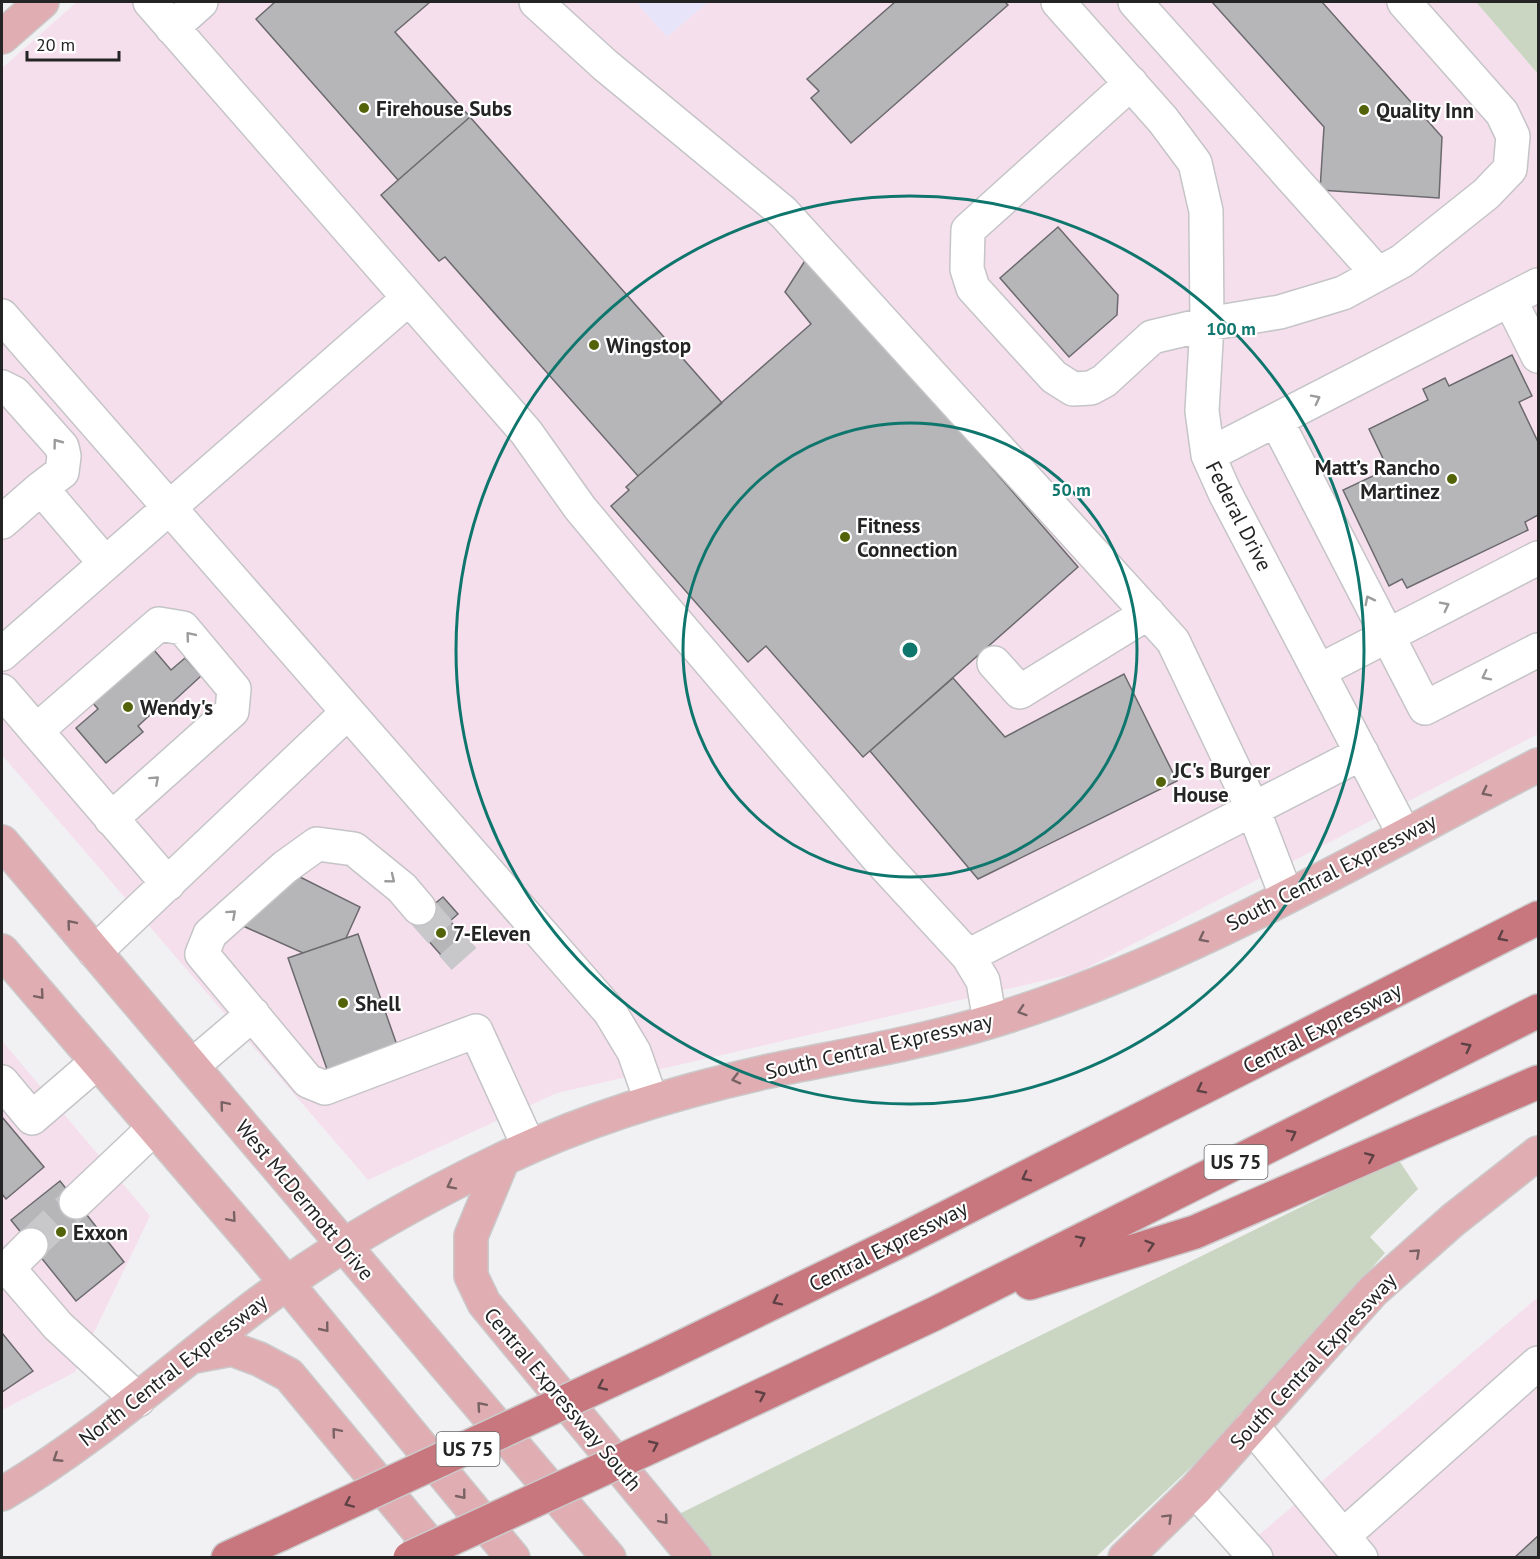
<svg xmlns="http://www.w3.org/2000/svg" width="1540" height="1559" font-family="'PT Sans',sans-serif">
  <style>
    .commercial { fill: #f6dfec }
    .industrial { fill: #e7e4fa }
    .green { fill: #cad6c2 }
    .building { fill: #b6b5b8; stroke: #6b6a6d; stroke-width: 1.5 }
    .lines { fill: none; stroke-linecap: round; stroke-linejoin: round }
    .minor-tunnel { stroke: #c8c7ca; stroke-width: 33; stroke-dasharray: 33 16; stroke-linecap: butt }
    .minor-casing { stroke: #c5c4c7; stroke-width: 36 }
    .major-casing { stroke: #cbcacb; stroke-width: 36 }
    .highway-casing { stroke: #cbcacb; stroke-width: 36 }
    .minor { stroke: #fff; stroke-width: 33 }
    .major { stroke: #dfadb2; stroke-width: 33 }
    .highway { stroke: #c9777f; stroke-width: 33 }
    .highway-bridge-casing { stroke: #cbcacb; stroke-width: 36; stroke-linecap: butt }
    .highway-bridge { stroke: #c9777f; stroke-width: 33 }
    .oneway { stroke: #9d9c9d }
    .oneway2 { stroke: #796264 }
    .oneway3 { stroke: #5e4144 }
    .ring { fill: none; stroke: #0f766e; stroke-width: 3 }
    .poi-dot { fill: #536309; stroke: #fff; stroke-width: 2 }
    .labels { text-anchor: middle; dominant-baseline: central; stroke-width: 4.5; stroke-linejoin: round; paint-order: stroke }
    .shield { fill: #fff; stroke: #666; stroke-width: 1.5 }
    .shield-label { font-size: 20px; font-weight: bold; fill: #252425 }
    .poi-label { font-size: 21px; font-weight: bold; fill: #252425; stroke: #fff; text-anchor: start }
    .street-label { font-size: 21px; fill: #252425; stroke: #fff }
    .centre { fill: #0f766e; stroke: #fff; stroke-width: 3 }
    .ring-label { font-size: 18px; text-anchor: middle; font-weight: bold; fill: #0f766e; stroke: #fff; stroke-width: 4.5; stroke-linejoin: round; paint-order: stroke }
  </style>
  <rect width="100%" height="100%" fill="#f1f0f3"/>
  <path class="commercial" d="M77 2H636L667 37 708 2H1476L1538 74V734L1077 973 557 1093 368 1180 2 755V68Z
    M2 1041 150 1216 75 1372 2 1410Z
    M1538 1297V1557H1233Z"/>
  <path class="industrial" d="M636 2H708L667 37Z"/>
  <path class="green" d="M1476 2H1538V74Z
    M1398 1159 1418 1189 1370 1237 1385 1253 1206 1453 1096 1557H714L679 1514Z"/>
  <path class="building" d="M275 2H430L395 32 470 117 398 180 256 19Z
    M895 2H1005L1008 5 851 143 811 98 819 91 807 79Z
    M1212 2H1322L1442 137 1439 198 1320 190 1324 127Z
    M470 117 722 403 638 476 445 257 439 261 381 195Z
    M1058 227 1118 295 1117 315 1069 357 1000 278Z
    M808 256 1078 567 863 757 766 646 748 662 611 506 629 490 626 487 638 476 811 324 785 292Z
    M1512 355 1532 396 1519 402 1538 442V515L1525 522 1528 530 1407 588 1402 579 1389 586 1343 490 1388 469 1369 429 1428 400 1423 389 1445 378 1449 386Z
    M154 650 171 670 185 658 201 676 165 709 161 705 138 726 143 732 106 763 76 728 98 709 92 702Z
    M1124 674 1177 781 978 879 870 751 953 678 1005 737Z
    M288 871 360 907 346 938 303 953 232 921Z
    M443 897 458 914 450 921 470 944 448 963 412 922Z
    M358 934 398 1048 328 1072 288 958Z
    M2 1117 44 1167 6 1199 2 1194Z
    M60 1181 124 1262 76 1301 11 1220Z
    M2 1333 33 1371 2 1392Z
    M1538 1536V1558H1514Z"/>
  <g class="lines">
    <path class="minor-tunnel" d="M419 908 464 959
      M31 1245 76 1202"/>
    <defs>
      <path id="minor" d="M150 2 526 432 580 508 640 580 877 857 968 956 983 981 990 1021
        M536 2 605 65 783 212 1173 641 1253 809 1286 895
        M1058 2 1163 120 1195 163 1206 211 1207 324 1202 411 1208 455 1225 493 1404 834
        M1135 2 1378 274
        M172 28 201 2
        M1131 83 968 230 967 269 973 288 1054 377 1073 389 1091 388 1104 381 1152 337 1207 324 1280 312 1343 293 1402 261 1486 194 1510 169 1513 136 1502 113 1404 2
        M1510 300 1538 356
        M2 316 610 1012 634 1052 651 1100
        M2 387 14 393 62 447 64 456 62 472 41 488
        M1276 420 1425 708 1538 650
        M1208 455 1538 285
        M2 522 41 488 105 563
        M2 654 409 298
        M994 663 1020 692 1148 613
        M1319 671 1538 558
        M2 691 168 884
        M36 731 159 624 183 628 234 689 232 711 111 819
        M419 908 402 888 354 849 317 844 285 867 210 934 202 954 308 1081 325 1088 476 1031 529 1147
        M95 952 348 712
        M968 956 1362 753
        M192 1066 253 1014
        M2 1082 32 1118 97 1062
        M76 1202 154 1128
        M31 1245 8 1268 58 1326 138 1400
        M1252 1426 1361 1558
        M1195 1490 1256 1558
        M1343 1536 1538 1363"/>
      <path id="major" d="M2 37 42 2
        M2 842 609 1558
        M2 951 255 1245 513 1558
        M503 1159 471 1236V1276L484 1303 695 1558
        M195 1356 232 1349 259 1359 289 1375 441 1558
        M2 1494C94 1440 173 1368 258 1304 334 1247 417 1200 503 1159 586 1119 675 1092 765 1072 841 1056 917 1044 992 1021 1185 962 1360 857 1538 765
        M1125 1558 1195 1490 1373 1291 1453 1220 1538 1153"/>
      <path id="highway" d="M1030 1283 1195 1232 1538 1082
        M655 1360 904 1239 1538 918
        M709 1420 934 1314 1538 1011
        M228 1558 281 1534"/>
    </defs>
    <use href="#minor" class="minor-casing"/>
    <use href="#major" class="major-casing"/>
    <use href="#highway" class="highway-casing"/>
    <use href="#minor" class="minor"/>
    <use href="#major" class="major"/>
    <use href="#highway" class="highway"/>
    <defs>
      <path id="highway-bridge" d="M281 1534 655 1360
        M410 1558 709 1420"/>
    </defs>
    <use href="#highway-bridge" class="highway-bridge-casing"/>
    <use href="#highway-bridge" class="highway-bridge"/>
  </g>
  <defs><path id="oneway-chevron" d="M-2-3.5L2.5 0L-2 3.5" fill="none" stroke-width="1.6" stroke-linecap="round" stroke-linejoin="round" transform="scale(1.5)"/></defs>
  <g class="oneway">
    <use href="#oneway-chevron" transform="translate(1316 399) rotate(-27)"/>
    <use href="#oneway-chevron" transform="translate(57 443) rotate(-127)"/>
    <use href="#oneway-chevron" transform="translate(1369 600) rotate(-117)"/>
    <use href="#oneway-chevron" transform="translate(1445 606) rotate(-27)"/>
    <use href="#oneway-chevron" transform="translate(190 636) rotate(-130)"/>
    <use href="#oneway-chevron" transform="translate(1486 676) rotate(153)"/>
    <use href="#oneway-chevron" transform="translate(155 780) rotate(-42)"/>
    <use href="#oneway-chevron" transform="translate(391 879) rotate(39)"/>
    <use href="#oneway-chevron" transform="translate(232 914) rotate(-42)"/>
  </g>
  <g class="oneway2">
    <use href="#oneway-chevron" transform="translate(1486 792) rotate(153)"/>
    <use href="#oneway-chevron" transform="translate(71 924) rotate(-130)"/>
    <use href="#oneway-chevron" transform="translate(1203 938) rotate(153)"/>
    <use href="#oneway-chevron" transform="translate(40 995) rotate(49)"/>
    <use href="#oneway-chevron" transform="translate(1022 1011) rotate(162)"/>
    <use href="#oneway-chevron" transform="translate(736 1079) rotate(166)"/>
    <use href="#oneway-chevron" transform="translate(224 1105) rotate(-130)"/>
    <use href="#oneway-chevron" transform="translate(451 1185) rotate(153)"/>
    <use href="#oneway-chevron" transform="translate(232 1218) rotate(49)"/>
    <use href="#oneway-chevron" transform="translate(1416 1253) rotate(-42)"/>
    <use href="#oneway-chevron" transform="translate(325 1328) rotate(51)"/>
    <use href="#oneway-chevron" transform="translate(481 1406) rotate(-131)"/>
    <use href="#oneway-chevron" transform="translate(336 1432) rotate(-130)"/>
    <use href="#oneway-chevron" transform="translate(57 1458) rotate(147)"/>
    <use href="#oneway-chevron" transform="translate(462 1495) rotate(51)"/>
    <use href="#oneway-chevron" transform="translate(1168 1518) rotate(-45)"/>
    <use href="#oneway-chevron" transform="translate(664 1520) rotate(50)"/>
  </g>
  <g class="oneway3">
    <use href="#oneway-chevron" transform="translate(1502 937) rotate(153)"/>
    <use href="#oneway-chevron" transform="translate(1467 1047) rotate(-27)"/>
    <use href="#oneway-chevron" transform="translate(1201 1089) rotate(153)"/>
    <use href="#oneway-chevron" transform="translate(1292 1134) rotate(-27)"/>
    <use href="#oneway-chevron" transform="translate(1370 1157) rotate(-23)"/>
    <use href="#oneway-chevron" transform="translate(1026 1177) rotate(153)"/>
    <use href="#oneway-chevron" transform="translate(1081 1240) rotate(-27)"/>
    <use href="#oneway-chevron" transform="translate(1150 1245) rotate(-17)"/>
    <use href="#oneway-chevron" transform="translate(777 1301) rotate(154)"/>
    <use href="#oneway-chevron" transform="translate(602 1386) rotate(155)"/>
    <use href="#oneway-chevron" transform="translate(761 1395) rotate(-25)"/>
    <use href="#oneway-chevron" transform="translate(654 1445) rotate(-25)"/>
    <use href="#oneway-chevron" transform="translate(349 1503) rotate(156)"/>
  </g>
  <g class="ring">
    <circle cx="910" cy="650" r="227"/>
    <circle cx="910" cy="650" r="454"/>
  </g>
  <g class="poi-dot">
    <circle cx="364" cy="108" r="6"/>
    <circle cx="1364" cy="110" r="6"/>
    <circle cx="594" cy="345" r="6"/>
    <circle cx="1452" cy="479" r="6"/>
    <circle cx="845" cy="537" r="6"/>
    <circle cx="128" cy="707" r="6"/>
    <circle cx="1161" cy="782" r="6"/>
    <circle cx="441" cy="933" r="6"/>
    <circle cx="343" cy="1003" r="6"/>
    <circle cx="61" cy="1232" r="6"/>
  </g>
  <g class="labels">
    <g class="shield">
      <rect x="1204.5" y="1145" width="63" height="34" rx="4.5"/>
      <rect x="436.5" y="1432" width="63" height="34" rx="4.5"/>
    </g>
    <g class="shield-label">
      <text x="1236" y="1162">US 75</text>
      <text x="468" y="1449">US 75</text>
    </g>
    <g class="poi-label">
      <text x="376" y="108">Firehouse Subs</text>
      <text x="1376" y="110">Quality Inn</text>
      <text x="606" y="345">Wingstop</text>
      <text x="1440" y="467" text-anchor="end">Matt’s Rancho<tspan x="1440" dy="24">Martinez</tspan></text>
      <text x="857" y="525">Fitness<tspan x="857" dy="24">Connection</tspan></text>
      <text x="140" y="707">Wendy's</text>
      <text x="1173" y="770">JC's Burger<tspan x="1173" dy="24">House</tspan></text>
      <text x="453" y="933">7-Eleven</text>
      <text x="355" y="1003">Shell</text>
      <text x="73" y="1232">Exxon</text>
    </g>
    <g class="street-label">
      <text transform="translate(1239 516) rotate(63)">Federal Drive</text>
      <text transform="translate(1331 872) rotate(-27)">South Central Expressway</text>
      <text transform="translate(1322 1028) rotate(-27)">Central Expressway</text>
      <text transform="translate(879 1046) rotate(-13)">South Central Expressway</text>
      <text transform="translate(305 1200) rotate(50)">West McDermott Drive</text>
      <text transform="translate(888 1246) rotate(-27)">Central Expressway</text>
      <text transform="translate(1313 1361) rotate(-47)">South Central Expressway</text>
      <text transform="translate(173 1370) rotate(-38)">North Central Expressway</text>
      <text transform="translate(563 1399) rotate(50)">Central Expressway South</text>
    </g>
  </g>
  <circle cx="910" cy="650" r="9" class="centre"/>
  <g class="ring-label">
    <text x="1231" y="335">100 m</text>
    <text x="1071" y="496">50 m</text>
  </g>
  <rect width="1540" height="1559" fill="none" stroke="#252425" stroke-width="6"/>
  <path d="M27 51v9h92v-9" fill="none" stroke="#252425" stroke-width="3"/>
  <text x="36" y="51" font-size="18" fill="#252425" stroke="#ffffff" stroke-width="4.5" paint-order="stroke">20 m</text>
</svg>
